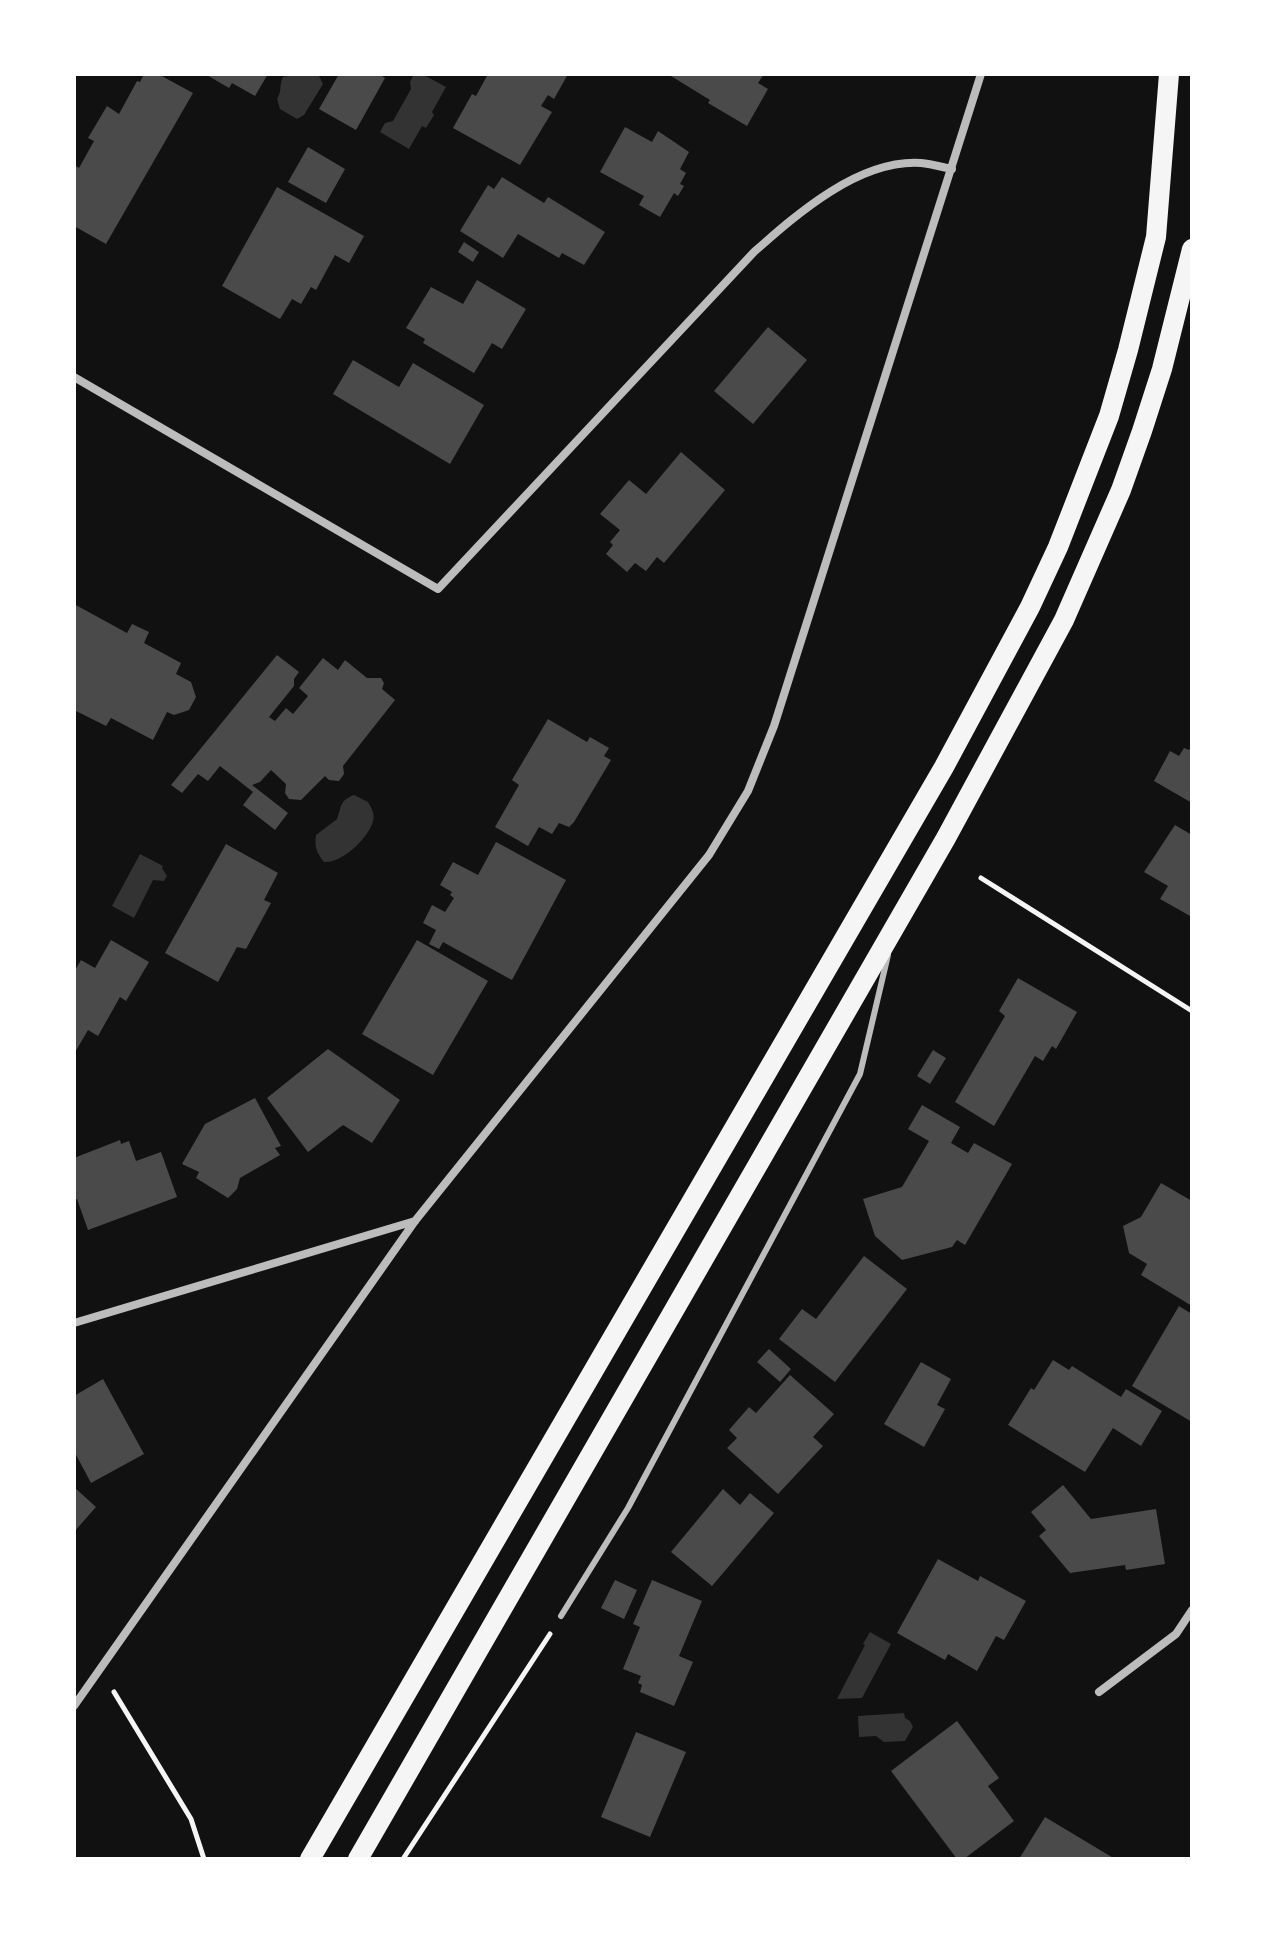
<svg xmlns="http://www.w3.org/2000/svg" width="1266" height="1933" font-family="'IBM Plex Sans',sans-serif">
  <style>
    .water { fill: #333 }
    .building { fill: #4a4a4a }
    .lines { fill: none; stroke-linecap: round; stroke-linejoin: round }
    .path { stroke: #f5f5f5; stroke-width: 5 }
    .service { stroke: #bcbcbc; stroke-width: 6 }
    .minor { stroke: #bcbcbc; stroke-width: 8 }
    .primary { stroke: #f5f5f5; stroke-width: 20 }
  </style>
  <rect width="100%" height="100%" fill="#111"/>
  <path class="water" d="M318 74 323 84 304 115 297 119 280 109 277 99C282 92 279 85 283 77L296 74Z
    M414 74H422L446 87 432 112 434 115 426 128 422 126 409 149 380 132 385 123 393 121 411 89 410 82Z
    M354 795 368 802C372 809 375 814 373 821 369 838 341 864 324 862 317 853 314 847 316 835L337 819C342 806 339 801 354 795Z
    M140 854 163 866 162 868 167 876 164 881 153 880 134 918 112 906Z
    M870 1632 891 1644 862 1698 837 1699 865 1645 863 1644Z
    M904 1713 905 1718 910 1721 913 1727 905 1741 884 1742 876 1736 859 1737 858 1716Z"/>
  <path class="building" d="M144 74H158L193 93 106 244 74 226V165L79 168 94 141 88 138 107 106 119 114 137 81 140 82Z
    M205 74H268L255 96 232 83 229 88Z
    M339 74H379L385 78 356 130 319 109Z
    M488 74H568L554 99 548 95 541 106 552 112 520 165 453 128 472 94 476 96Z
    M672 74H764L758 83 768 89 747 126 708 103 710 100 671 76Z
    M625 127 652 142 658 131 689 152 680 169 686 173 680 184 684 186 678 196 674 193 660 217 639 205 644 196 600 172Z
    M308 147 345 169 326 203 288 182Z
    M502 177 544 203 548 197 605 232 584 265 562 253 559 258 518 234 503 258 460 231 488 185 494 189Z
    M277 187 364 236 349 263 335 255 316 290 311 287 301 304 292 299 280 319 222 286Z
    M464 242 479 252 473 262 458 252Z
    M477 280 526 309 502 349 492 343 474 373 423 343 425 339 406 328 431 287 463 304Z
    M768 327 807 360 753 424 714 391Z
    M353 360 399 387 413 363 484 405 450 464 333 394Z
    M681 452 725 490 664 563 657 557 646 571 635 563 627 572 606 554 613 545 610 542 620 530 600 514 629 480 646 494Z
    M74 604 127 633 132 624 149 632 144 643 181 663 176 674 191 682 196 697 189 710 174 715 167 712 153 740 111 718 106 726 74 710Z
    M277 655 299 672 294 679V686L269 717 275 721 286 708 293 714 308 696 299 688 323 658 338 670 345 660 367 678H381L384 683 382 689 395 700 343 766 344 774 339 781 329 780 325 776 301 800 289 799 285 793 286 784 271 770 260 782 252 785 288 813 275 830 243 805 253 792 220 766 208 781 198 774 182 793 171 785Z
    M548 719 587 742 590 737 609 748 604 756 611 760 574 822 569 827 559 823 552 834 539 827 528 846 495 827 519 785 512 780Z
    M1192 745V803L1154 781 1170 751 1179 756 1184 748 1189 750Z
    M1175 825 1192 835V917L1160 899 1168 886 1144 872Z
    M496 842 566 880 512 980 443 942 439 949 429 944 436 930 423 923 432 905 445 912 454 898 450 895 452 892 440 885 453 862 478 875Z
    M226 844 278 873 264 900 271 903 246 949 237 947 218 982 165 953Z
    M111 940 149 962 126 1001 120 997 98 1036 88 1030 74 1054V972L81 960 95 968Z
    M417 940 488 981 433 1075 362 1034Z
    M1018 978 1077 1012 1056 1049 1052 1046 1043 1061 1035 1056 994 1126 955 1102 1005 1016 999 1011Z
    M328 1049 400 1100 372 1143 343 1125 308 1152 267 1098Z
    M933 1050 946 1058 930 1084 917 1076Z
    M255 1098 281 1146 275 1148 280 1155 240 1178 237 1189 228 1198 196 1178 199 1172 182 1164 205 1124Z
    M922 1105 960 1127 951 1143 968 1153 974 1143 1012 1164 965 1245 957 1240 952 1247 902 1260 875 1236 863 1199 902 1187 929 1141 908 1129Z
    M120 1140 121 1144 129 1141 136 1161 161 1152 177 1197 88 1230 77 1199 74 1200V1158Z
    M1161 1183 1192 1201V1306L1141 1275 1147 1264 1129 1253 1123 1226 1141 1217Z
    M864 1256 907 1289 835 1382 779 1339 802 1309 816 1319Z
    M1179 1306 1192 1314V1422L1132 1386Z
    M769 1349 791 1369 780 1382 757 1362Z
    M1053 1360 1069 1370 1072 1366 1121 1397 1126 1389 1162 1411 1141 1446 1113 1428 1085 1472 1008 1425 1031 1388 1034 1390Z
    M921 1362 951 1379 937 1405 945 1409 924 1447 884 1424Z
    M790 1375 834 1414 813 1437 823 1446 778 1494 727 1448 737 1438 729 1430 749 1407 756 1413Z
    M103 1379 144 1454 91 1483 74 1451V1396Z
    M1063 1485 1091 1519 1156 1509 1165 1564 1126 1570 1125 1565 1070 1573 1039 1536 1046 1530 1031 1512Z
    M74 1487 96 1507 74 1532Z
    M723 1489 740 1505 750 1493 774 1513 712 1586 671 1552Z
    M938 1559 978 1581 980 1576 1026 1601 1004 1640 996 1636 977 1671 948 1654 945 1660 897 1633Z
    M615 1580 637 1590 624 1619 601 1608Z
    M652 1580 702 1601 679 1656 693 1662 674 1706 640 1692 642 1685 638 1683 641 1676 623 1669 640 1627 633 1624Z
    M957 1721 999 1778 988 1786 1014 1821 964 1859H957L891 1771Z
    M636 1732 686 1752 650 1837 601 1817Z
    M1045 1817 1115 1859H1019Z"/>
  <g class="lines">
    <path class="path" d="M981 878 1192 1011
      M114 1692 191 1819 204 1859
      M403 1859 550 1634"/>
    <path class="service" d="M561 1616 628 1508 860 1074 888 955"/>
    <path class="minor" d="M74 377 438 589 754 252C797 214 859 159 921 163 931 164 942 167 952 169
      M74 1323 415 1221
      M1099 1692 1176 1634 1192 1610
      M74 1706 415 1221 709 855 748 791 774 726 981 74"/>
    <path class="primary" d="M310 1859 944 767 1030 607 1058 547 1109 416 1128 350 1156 237 1169 74
      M358 1859 946 838 1064 620 1121 490 1142 431 1162 369 1192 249"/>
  </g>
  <rect width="1266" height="1933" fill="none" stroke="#ffffff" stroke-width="152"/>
</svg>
